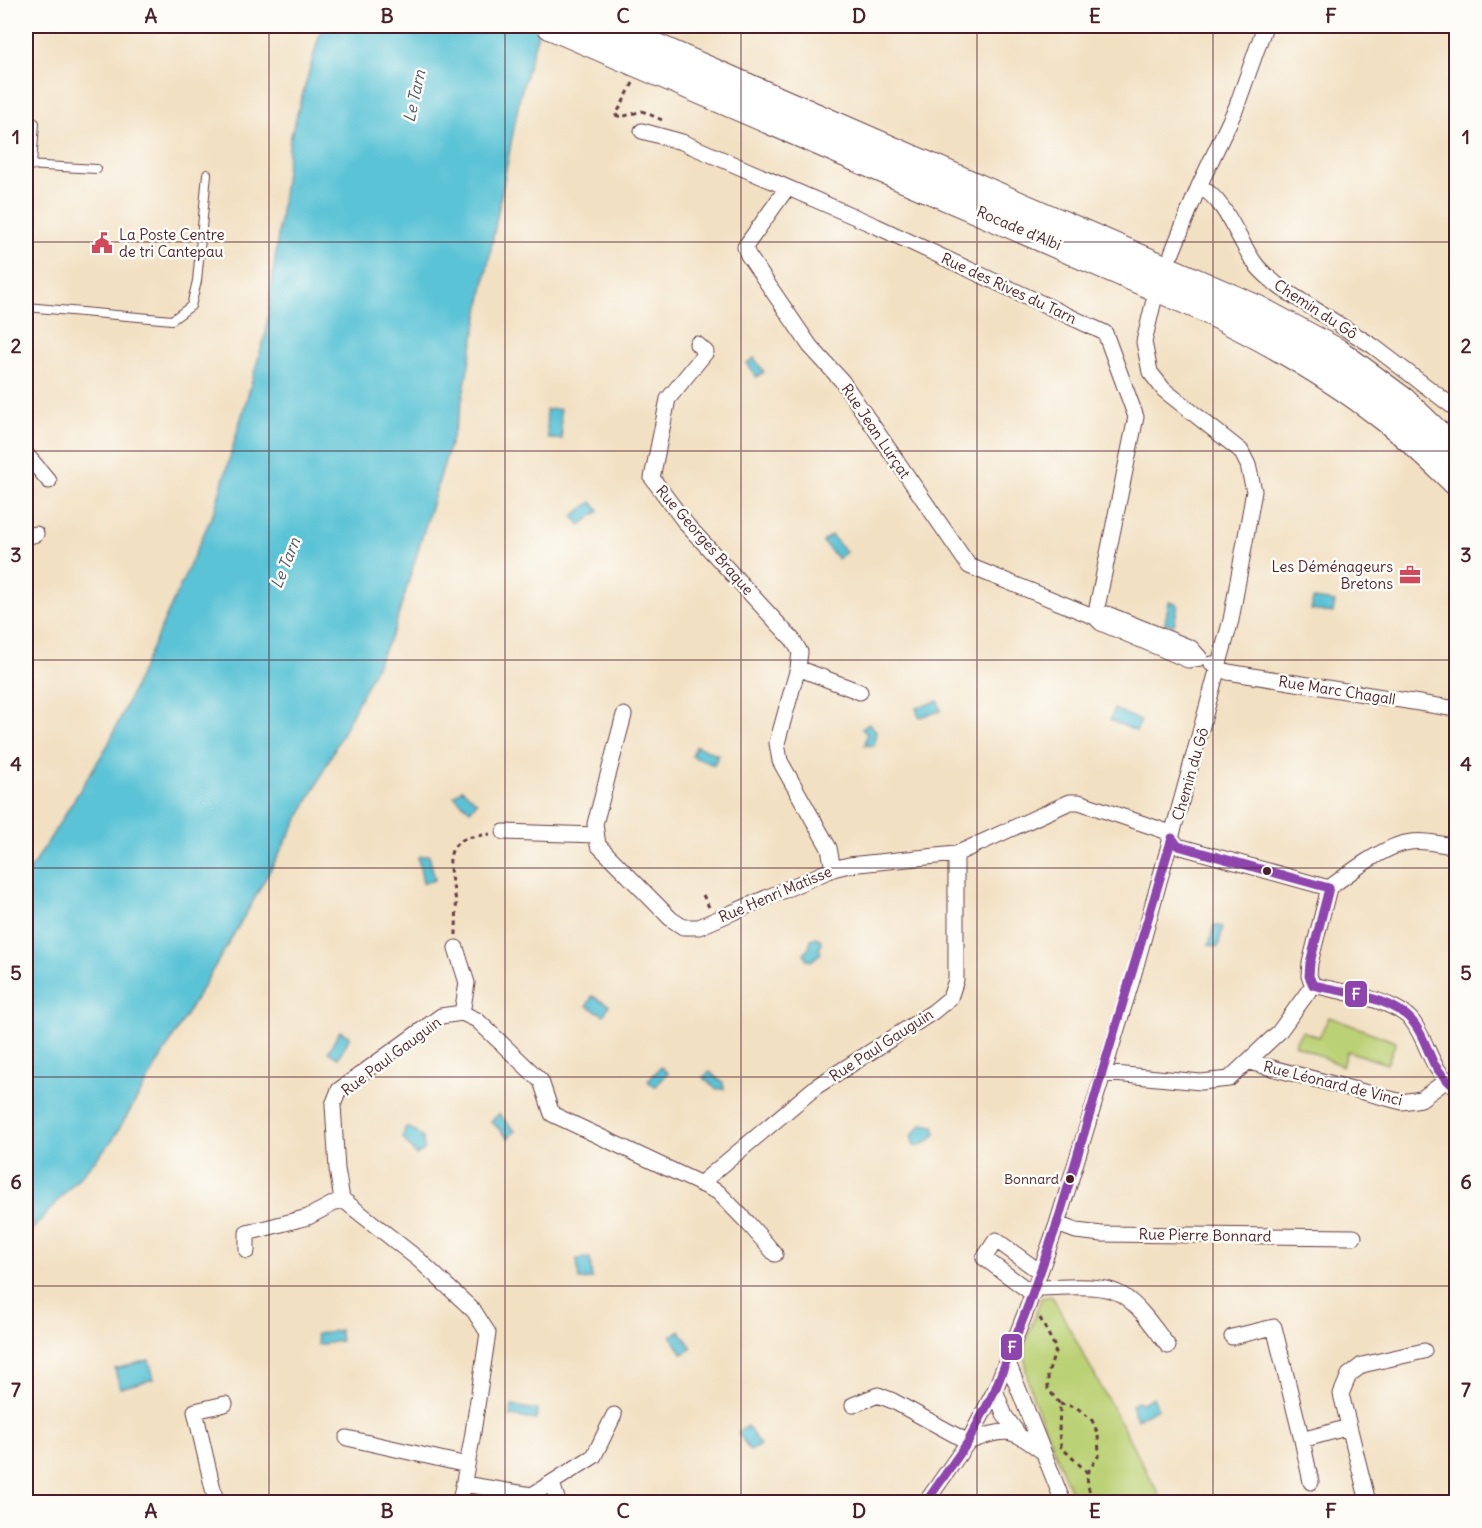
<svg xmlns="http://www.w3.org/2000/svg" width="1482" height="1528" font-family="Delius,sans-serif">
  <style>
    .green { fill: #bbd175; stroke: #827850; stroke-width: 1.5 }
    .water { fill: #5ac3d6; stroke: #527180; stroke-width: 1.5 }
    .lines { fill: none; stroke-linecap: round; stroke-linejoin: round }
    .lane-casing { stroke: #633c42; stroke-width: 10 }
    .street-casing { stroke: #633c42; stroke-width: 17 }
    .highway-casing { stroke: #633c42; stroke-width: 29 }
    .path { stroke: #633c42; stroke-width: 3; stroke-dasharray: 4.5 4.5; stroke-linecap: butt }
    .lane { stroke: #fff; stroke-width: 8 }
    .street { stroke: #fff; stroke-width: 15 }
    .highway { stroke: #fff; stroke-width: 27 }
    .bus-1-casing { stroke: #fdfcf7; stroke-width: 14 }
    .bus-1 { stroke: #8e44ad; stroke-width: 9 }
    .grid { fill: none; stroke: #4a1f2b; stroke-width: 1.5; stroke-opacity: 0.55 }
    .bus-dot { fill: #4a1f2b; stroke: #fdfcf7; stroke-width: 2 }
    .labels { text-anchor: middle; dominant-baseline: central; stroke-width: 5; stroke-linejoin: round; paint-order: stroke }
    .bus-label { font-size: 14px; fill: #4a1f2b; stroke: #fdfcf7; text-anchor: end }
    .street-label { font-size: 15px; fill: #4a1f2b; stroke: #fdfcf7 }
    .poi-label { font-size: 15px; fill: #4a1f2b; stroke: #fdfcf7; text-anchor: start }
    .water-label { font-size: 16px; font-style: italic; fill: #505867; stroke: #fdfcf7 }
    .line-badge { stroke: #fdfcf7; stroke-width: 2 }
    .badge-label { font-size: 16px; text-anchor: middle; font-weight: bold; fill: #fff }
    .neatline { fill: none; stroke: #4a1f2b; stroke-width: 2 }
    .grid-label { font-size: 20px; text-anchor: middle; font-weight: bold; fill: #4a1f2b }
  </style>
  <rect width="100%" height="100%" fill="#fdfcf7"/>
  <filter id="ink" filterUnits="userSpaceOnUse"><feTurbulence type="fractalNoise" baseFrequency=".0167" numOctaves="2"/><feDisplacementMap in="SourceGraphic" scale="12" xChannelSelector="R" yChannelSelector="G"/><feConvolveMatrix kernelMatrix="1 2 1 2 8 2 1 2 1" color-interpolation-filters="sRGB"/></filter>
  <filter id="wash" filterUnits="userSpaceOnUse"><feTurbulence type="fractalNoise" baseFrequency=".008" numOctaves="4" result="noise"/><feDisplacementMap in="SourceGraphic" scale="24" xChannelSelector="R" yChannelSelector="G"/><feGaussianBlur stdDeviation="1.35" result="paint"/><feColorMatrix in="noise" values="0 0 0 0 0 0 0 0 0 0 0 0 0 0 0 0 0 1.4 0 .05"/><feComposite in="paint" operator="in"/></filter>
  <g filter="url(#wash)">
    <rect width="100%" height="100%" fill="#f2e0c2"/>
    <path class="green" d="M1329 1017 1396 1042 1387 1064 1347 1051 1342 1066 1294 1044 1302 1031 1319 1037Z
      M1052 1296 1163 1502H1075L1033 1398 1026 1371 1025 1345 1041 1298Z"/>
    <path class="water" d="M322 26H540L520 96 460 411 394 630 315 788 251 905 112 1141 26 1236V877L108 745 215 509 266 332 290 139Z
      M754 358 764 372 756 377 747 363Z
      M560 409 562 439H548L546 410Z
      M592 502 599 511 580 525 573 516Z
      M831 535 846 552 838 559 823 542Z
      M1313 599 1335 602 1333 613 1311 610Z
      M1169 602 1178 604 1174 625 1165 623Z
      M938 701 941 711 919 717 916 708Z
      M1114 709 1141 721 1136 731 1110 720Z
      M869 723 876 731 874 746 865 745 867 734 862 729Z
      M696 746 718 755 714 765 692 756Z
      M462 789 477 802 470 810 454 796Z
      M429 855 435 880 423 883 418 857Z
      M1214 925 1223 927 1218 947 1209 945Z
      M816 937 821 940 822 944 819 949 821 953 811 961 807 960 804 953 809 948 811 939Z
      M592 996 609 1005 604 1015 587 1006Z
      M340 1031 350 1037 338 1058 328 1052Z
      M661 1067 668 1073 655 1087 648 1081Z
      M710 1072 723 1083 724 1089H716L703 1077Z
      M499 1114 515 1131 508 1138 491 1121Z
      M923 1124 934 1126 936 1134C931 1140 922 1147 914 1145L911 1136Z
      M405 1128H410L423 1138 424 1150 416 1155 403 1138Z
      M590 1258 592 1279 579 1280 577 1259Z
      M339 1330 341 1341 318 1345 316 1334Z
      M680 1331 692 1348 683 1354 671 1336Z
      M149 1360 154 1379 120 1388 115 1369Z
      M1153 1397 1158 1408 1137 1419 1131 1406 1137 1401 1142 1403Z
      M512 1406 537 1410 536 1420 510 1416Z
      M747 1426 760 1445 750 1451 738 1433Z"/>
  </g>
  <g filter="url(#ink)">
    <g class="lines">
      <defs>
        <path id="lane" d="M26 119 35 123 32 165
          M26 165 97 169
          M26 307 172 320 191 306 197 281 207 174"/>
        <path id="street" d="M642 131 682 142 876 226 1105 333 1136 417 1095 617
          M1199 186C1226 200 1237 238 1254 262 1261 272 1271 280 1281 288L1373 346 1456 409
          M787 188 745 247 748 255 810 346 842 381 969 566 1095 617 1101 623 1188 660 1200 658 1191 648 1107 614 1095 617
          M1172 253 1199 186 1236 108 1265 26
          M697 344 706 352 668 399 652 478 687 525 793 640 800 652 798 668 777 743 780 761 829 848 833 869
          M26 454 49 481
          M26 537 36 534
          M1212 664 1228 672 1456 709
          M798 668 860 692
          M624 715 595 824 598 845 671 919 683 927H699L833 869 849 865 956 854 1070 802H1079L1165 831 1178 846 1329 888
          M504 832 596 835
          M1329 888 1310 963 1309 976 1313 985C1340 992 1396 999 1413 1022 1431 1048 1428 1067 1456 1088
          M1329 888C1349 873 1382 848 1405 843 1422 839 1440 844 1456 847
          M456 948 467 983 462 1013
          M1249 1062 1402 1102 1421 1099 1447 1080
          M1103 1073 1201 1082 1229 1079 1279 1032 1313 985
          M700 1184 817 1086 933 1012 950 998 956 980V854
          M1057 1224 1076 1231 1102 1234 1354 1237
          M247 1251V1233L308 1217 342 1199
          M1035 1288C1059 1288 1101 1282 1122 1295 1141 1307 1154 1328 1168 1346
          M1033 1294 984 1258 996 1240 1040 1272
          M1232 1337 1274 1327 1302 1440 1349 1427
          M1007 1360 1063 1502
          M995 1390 1005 1416 1018 1434
          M853 1405 878 1395 893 1401 968 1442C1007 1428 1009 1427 1043 1452
          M347 1438 467 1465
          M1302 1440 1311 1482
          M552 1483 558 1502
          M464 1484 532 1495 594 1456 614 1415
          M216 1502 195 1411 225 1404
          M460 1502 472 1439 488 1333 474 1311 418 1259 342 1199 337 1169 333 1105 339 1090 441 1016 462 1013 477 1020 541 1081 552 1114 718 1192 748 1223 775 1254
          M926 1502 968 1442 995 1390 1028 1306 1057 1224 1132 980 1231 620 1254 491 1248 465 1241 451 1164 390 1150 372 1144 342 1154 300
          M1368 1502 1341 1394 1349 1375 1362 1365 1424 1351"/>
        <path id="highway" d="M551 26 1199 306C1264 337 1327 372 1384 417 1410 437 1433 460 1456 482
          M607 26 1257 309 1337 352 1403 401 1456 452"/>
      </defs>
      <use href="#lane" class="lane-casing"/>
      <use href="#street" class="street-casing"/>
      <use href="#highway" class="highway-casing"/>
      <path class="path" d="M633 83 616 115 621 117 642 111 662 120
        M703 895 709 907
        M456 935C456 924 457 912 456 902 454 885 442 855 458 843 466 836 480 836 490 834
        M1040 1318 1056 1349 1048 1374V1389L1060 1404 1059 1432 1061 1447 1086 1471 1091 1502
        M1060 1404 1076 1407 1092 1420 1098 1434 1099 1455 1086 1475
        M1079 1502 1090 1497"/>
      <use href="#lane" class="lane"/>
      <use href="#street" class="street"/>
      <use href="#highway" class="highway"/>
      <defs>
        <path id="bus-1" d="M1172 838 1178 846 1329 888
          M1329 888 1310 963 1309 976 1313 985C1343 992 1393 997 1413 1022 1423 1034 1427 1050 1434 1064 1440 1073 1447 1081 1456 1088
          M926 1502 968 1442 995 1390 1028 1306 1057 1224 1172 838"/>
      </defs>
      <use href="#bus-1" class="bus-1-casing"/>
      <use href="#bus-1" class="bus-1"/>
    </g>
  </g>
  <path class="grid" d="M269 26V1502M505 26V1502M741 26V1502M977 26V1502M1213 26V1502M26 242H1456M26 451H1456M26 660H1456M26 868H1456M26 1077H1456M26 1286H1456"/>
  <defs>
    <symbol id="civic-bare" viewBox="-9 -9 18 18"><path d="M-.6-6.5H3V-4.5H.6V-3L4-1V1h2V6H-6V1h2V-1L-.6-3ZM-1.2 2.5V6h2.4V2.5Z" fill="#d1495b" stroke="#fdfcf7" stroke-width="2.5" paint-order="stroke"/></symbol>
    <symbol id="office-bare" viewBox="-9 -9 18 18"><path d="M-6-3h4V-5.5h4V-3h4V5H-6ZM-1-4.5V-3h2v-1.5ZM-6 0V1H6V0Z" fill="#d1495b" stroke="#fdfcf7" stroke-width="2.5" paint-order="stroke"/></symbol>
  </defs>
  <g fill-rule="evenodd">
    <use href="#civic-bare" x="87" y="228" width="30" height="30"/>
    <use href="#office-bare" x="1395" y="560" width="30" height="30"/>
  </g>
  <g class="bus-dot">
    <circle cx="1267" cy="871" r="5"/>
    <circle cx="1070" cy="1179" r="5"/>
  </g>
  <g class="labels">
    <g class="bus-label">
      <text x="1059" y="1179">Bonnard</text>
    </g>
    <g class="street-label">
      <text transform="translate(1019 228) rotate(23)">Rocade d'Albi</text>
      <text transform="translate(1009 288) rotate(25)">Rue des Rives du Tarn</text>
      <text transform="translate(1316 309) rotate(33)">Chemin du Gô</text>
      <text transform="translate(876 431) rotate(56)">Rue Jean Lurçat</text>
      <text transform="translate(705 540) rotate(49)">Rue Georges Braque</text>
      <text transform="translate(1337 690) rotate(9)">Rue Marc Chagall</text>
      <text transform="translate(1190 774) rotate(-74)">Chemin du Gô</text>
      <text transform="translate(775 894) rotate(-23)">Rue Henri Matisse</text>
      <text transform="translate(881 1045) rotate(-33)">Rue Paul Gauguin</text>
      <text transform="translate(391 1056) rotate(-37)">Rue Paul Gauguin</text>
      <text transform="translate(1333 1083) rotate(14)">Rue Léonard de Vinci</text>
      <text transform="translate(1205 1235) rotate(1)">Rue Pierre Bonnard</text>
    </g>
    <g class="poi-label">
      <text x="119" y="234">La Poste Centre<tspan x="119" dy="17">de tri Cantepau</tspan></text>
      <text x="1393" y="566" text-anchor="end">Les Déménageurs<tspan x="1393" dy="17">Bretons</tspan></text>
    </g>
    <g class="water-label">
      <text transform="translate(414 96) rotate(-78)">Le Tarn</text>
      <text transform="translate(285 563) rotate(-68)">Le Tarn</text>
    </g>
  </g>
  <g class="line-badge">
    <rect x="1344" y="980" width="24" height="28" rx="6" fill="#8e44ad"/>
    <rect x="1000" y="1333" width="23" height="28" rx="6" fill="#8e44ad"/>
  </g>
  <g class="badge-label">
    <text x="1356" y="1000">F</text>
    <text x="1012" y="1353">F</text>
  </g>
  <rect width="1482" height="1528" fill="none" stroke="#fdfcf7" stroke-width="66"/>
  <rect x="33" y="33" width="1416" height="1462" class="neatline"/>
  <g class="grid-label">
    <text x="151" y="23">A</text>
    <text x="387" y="23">B</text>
    <text x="623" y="23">C</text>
    <text x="859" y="23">D</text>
    <text x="1095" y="23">E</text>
    <text x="1331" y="23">F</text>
    <text x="16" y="144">1</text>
    <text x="1466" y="144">1</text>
    <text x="16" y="353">2</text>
    <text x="1466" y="353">2</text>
    <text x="16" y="562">3</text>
    <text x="1466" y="562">3</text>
    <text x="16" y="771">4</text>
    <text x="1466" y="771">4</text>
    <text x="16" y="980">5</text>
    <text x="1466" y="980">5</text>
    <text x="16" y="1189">6</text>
    <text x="1466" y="1189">6</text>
    <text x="16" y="1397">7</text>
    <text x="1466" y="1397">7</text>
    <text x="151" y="1518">A</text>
    <text x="387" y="1518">B</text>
    <text x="623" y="1518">C</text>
    <text x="859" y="1518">D</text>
    <text x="1095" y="1518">E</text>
    <text x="1331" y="1518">F</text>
  </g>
</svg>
